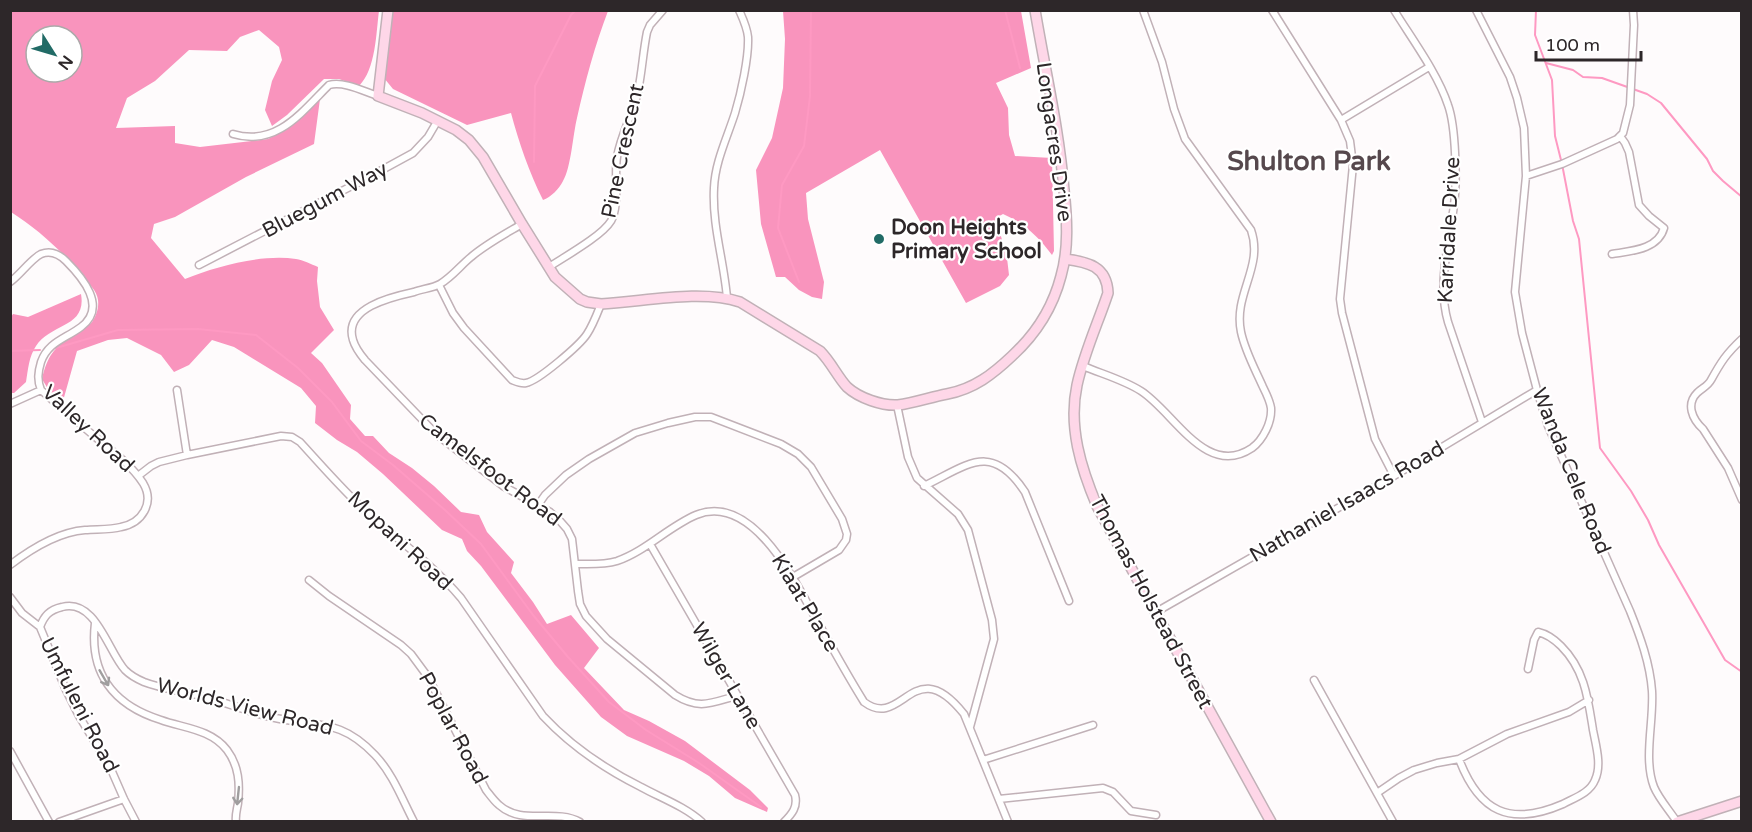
<svg xmlns="http://www.w3.org/2000/svg" width="1752" height="832" font-family="'Varela Round',sans-serif">
  <style>
    .forest { fill: #f994bd; fill-rule: evenodd }
    .lines { fill: none; stroke-linecap: round; stroke-linejoin: round }
    .stream { stroke: #fe99c2; stroke-width: 2 }
    .street-casing { stroke: #c1b1b7; stroke-width: 9 }
    .secondary-casing { stroke: #c1b1b7; stroke-width: 12 }
    .street { stroke: #fff; stroke-width: 6 }
    .secondary { stroke: #fed7e8; stroke-width: 9 }
    .oneway { stroke: #a09e9f }
    .poi-dot { fill: #216b66; stroke: #fff; stroke-width: 2 }
    .labels { text-anchor: middle; dominant-baseline: central; stroke-width: 4.5; stroke-linejoin: round; paint-order: stroke }
    .street-label { font-size: 21px; fill: #2d2729; stroke: #fff }
    .poi-label { font-size: 21px; font-weight: bold; fill: #2d2729; stroke: #fff; text-anchor: start }
    .district-label { font-size: 27px; font-weight: bold; fill: #56484d; stroke: #fff }
  </style>
  <rect width="100%" height="100%" fill="#fefbfc"/>
  <path class="forest" d="M11 11H379C376 33 376 69 359 86L339 79H324L287 115 272 126 265 110 272 81 282 60 279 47 259 30 240 37 227 51 189 50 155 81 127 98 116 128 175 126V143L200 147 268 139 285 130 320 99 314 144 246 177 175 217 154 224 151 238 185 279C217 266 262 254 296 259 303 260 311 264 318 267L317 281 320 307 334 330 311 353 322 363 351 405 350 419 365 436H373L389 453 412 468 434 486 461 512 479 515 487 532 514 562 511 573 533 602 547 624 571 615 599 648 584 668 624 710 649 721 685 741 750 790 768 808 767 812 735 798 709 776 684 761 627 736 601 717 555 665 481 566 467 551 462 539 442 530 383 474 357 452 337 440 315 423 316 406 301 388 234 347 212 340 189 365 174 372 161 355 127 338 108 340 77 351 63 401 51 394 42 379C47 357 54 347 73 335 79 331 87 328 92 322 96 316 99 308 98 300 97 291 89 284 83 277 62 251 39 230 11 212ZM36 36H72V72H36Z
    M392 11H608C595 45 585 82 577 118 573 134 571 168 563 181 559 189 551 197 543 200 529 172 519 143 511 113L467 125 393 89 384 78Z
    M783 11H1021L1031 68 996 83 1008 108 1009 135 1015 156 1052 158 1054 251 1052 255C1039 237 1024 223 1003 214L996 218 1007 258 1009 275 1000 286 966 303 880 150 806 193 808 219 824 282 822 299 812 297 799 290 785 277H776L761 224 756 170 772 138 783 88 785 39Z
    M81 294C87 328 51 323 36 346 29 356 28 370 26 382L14 393H11V317L13 314 28 317Z"/>
  <g class="lines">
    <path class="stream" d="M1005 10 1020 68
      M1536 10 1535 35 1552 80 1555 136 1562 164 1573 221 1579 239 1600 448 1631 491 1648 520 1659 545 1725 660 1742 672
      M1546 63 1573 70 1583 77 1602 78 1647 94 1661 103 1707 159 1713 171 1723 181 1742 197
      M534 162 535 86 571 15 576 10
      M799 282 778 228 782 185 804 146 810 96 811 10
      M56 348 118 330 198 329 256 335 298 368 332 402 361 441 393 465 446 511 481 544 533 615 568 657 609 702 646 730 699 763 761 807
      M10 351 40 350"/>
    <defs>
      <path id="street" d="M1272 10 1341 120 1350 141 1353 165 1340 299 1342 313 1375 439 1394 476
        M1394 10C1412 39 1438 74 1448 105 1456 127 1457 182 1454 205 1449 244 1437 284 1448 322L1482 422
        M1476 10 1510 77 1517 98 1524 128 1526 176 1515 292 1522 333 1537 390 1548 426 1630 611C1640 636 1650 663 1652 691 1654 721 1643 759 1654 787 1659 799 1670 811 1677 822
        M1341 120 1429 67
        M233 134C276 147 301 113 329 85 344 81 363 91 378 96
        M1526 176 1562 164 1617 139 1623 133 1630 105 1634 25 1633 10
        M522 224C505 234 486 244 471 257 461 265 452 277 440 284 433 288 422 289 414 292 391 297 343 308 353 340 355 347 360 354 365 360L436 434 503 486 550 512 560 521 567 529 572 539 578 591 580 604 586 616 607 639 675 695C699 710 711 703 736 696
        M1612 254C1630 251 1658 250 1664 228L1649 216 1639 205 1629 152 1625 143 1620 136
        M199 265 369 177 413 153 428 137 438 120
        M549 267C564 257 602 236 611 221 620 205 614 175 617 157 621 134 633 114 638 91 642 72 643 52 647 32L650 25 663 10
        M10 282C20 275 31 259 41 254 51 250 59 254 66 261 82 277 108 307 81 327 65 339 48 342 41 362 38 372 37 380 41 390 60 407 80 424 100 441 115 453 132 466 143 483 155 503 142 523 121 527 110 530 97 529 85 530 58 532 31 549 10 565
        M439 285 453 313 464 328 512 380C517 382 521 384 526 383 538 381 580 345 587 334 593 325 597 314 601 304
        M727 298C724 261 712 226 714 188 715 162 727 138 735 113 741 93 749 57 748 37 747 27 743 19 739 10
        M1742 339C1726 354 1721 362 1711 380 1708 386 1702 388 1697 393 1686 404 1692 419 1703 429L1728 468 1742 500
        M1083 366C1102 374 1124 380 1141 391 1174 412 1206 479 1252 448 1263 440 1272 422 1271 408 1270 401 1266 393 1263 387 1255 369 1245 351 1241 332 1233 294 1264 267 1251 230L1185 139 1174 109 1162 62 1143 10
        M177 390 187 455
        M10 404 41 390
        M897 405 908 457 917 478 958 514 968 530 992 620 994 639 970 727
        M138 476 151 466 159 462 187 455 281 436 292 437 300 442C323 467 346 494 371 516 402 543 435 567 461 598L543 716C570 745 605 769 641 787 661 798 684 806 702 822
        M924 486C968 465 991 441 1025 492L1069 601
        M538 505 545 495 566 475 589 459 635 433 668 423 695 417H711L781 444 798 454 811 467 842 519 847 534 846 540 839 550 793 577
        M650 544 795 795C798 807 792 814 784 822
        M576 564C590 564 604 565 617 561 646 551 668 527 696 515 752 492 795 581 816 619 832 647 847 675 864 702 903 731 913 650 964 714L1008 822
        M309 580 329 596 401 645 411 654 428 677 486 790C490 795 494 801 499 805 522 826 555 808 580 822
        M10 597 22 613 40 627 66 690 79 716 110 767 124 799 136 822
        M1156 612 1394 476 1537 390
        M95 623C89 673 113 705 161 720 183 728 211 729 227 750 239 766 240 784 238 803 237 810 235 815 236 822
        M40 627C44 616 49 610 62 607 96 598 108 652 125 670 130 675 137 679 144 682 162 689 183 691 201 696 226 702 250 713 275 718 319 727 341 719 375 755 393 774 402 799 414 822
        M1314 680 1393 822
        M10 751 49 822
        M1459 759C1479 812 1510 827 1563 804 1574 798 1590 793 1595 780 1602 765 1596 746 1593 730 1588 699 1585 670 1561 646 1555 640 1547 634 1538 632L1534 640 1528 669
        M983 760 1093 725
        M1377 793 1399 778 1414 770 1437 763 1459 759 1507 734 1569 712 1589 700
        M999 799 1103 788 1113 792 1131 811 1156 815
        M59 822 124 799"/>
      <path id="secondary" d="M388 10 378 96 422 113 456 130 469 140 483 157 522 224 555 277 580 299 587 302 601 304C643 302 700 289 740 302L820 351C831 362 837 376 847 387 859 398 882 406 898 405 914 403 931 397 947 394 974 389 993 374 1012 356 1036 334 1053 307 1061 276 1069 248 1067 218 1064 190 1059 129 1045 70 1035 10
        M1065 259C1088 262 1107 266 1108 293 1098 323 1084 353 1077 385 1068 427 1081 468 1097 506L1271 822
        M1677 822 1742 801"/>
    </defs>
    <use href="#street" class="street-casing"/>
    <use href="#secondary" class="secondary-casing"/>
    <use href="#street" class="street"/>
    <use href="#secondary" class="secondary"/>
  </g>
  <defs><path id="oneway-shaft" d="M-6 0H5M1.5-3L5.5 0L1.5 3" fill="none" stroke-width="1.6" stroke-linecap="round" stroke-linejoin="round" transform="scale(1.5)"/></defs>
  <g class="oneway">
    <use href="#oneway-shaft" transform="translate(104 678) rotate(60)"/>
    <use href="#oneway-shaft" transform="translate(238 796) rotate(96)"/>
  </g>
  <circle class="poi-dot" cx="879" cy="239" r="6"/>
  <g class="labels">
    <g class="street-label">
      <text transform="translate(1054 142) rotate(82)">Longacres Drive</text>
      <text transform="translate(623 151) rotate(-78)">Pine Crescent</text>
      <text transform="translate(325 200) rotate(-28)">Bluegum Way</text>
      <text transform="translate(1449 230) rotate(-87)">Karridale Drive</text>
      <text transform="translate(88 429) rotate(43)">Valley Road</text>
      <text transform="translate(490 470) rotate(37)">Camelsfoot Road</text>
      <text transform="translate(1571 471) rotate(68)">Wanda Cele Road</text>
      <text transform="translate(1347 502) rotate(-30)">Nathaniel Isaacs Road</text>
      <text transform="translate(400 541) rotate(43)">Mopani Road</text>
      <text transform="translate(1151 602) rotate(62)">Thomas Holstead Street</text>
      <text transform="translate(805 603) rotate(59)">Kiaat Place</text>
      <text transform="translate(726 676) rotate(60)">Wilger Lane</text>
      <text transform="translate(79 705) rotate(63)">Umfuleni Road</text>
      <text transform="translate(245 707) rotate(14)">Worlds View Road</text>
      <text transform="translate(453 728) rotate(62)">Poplar Road</text>
    </g>
    <g class="poi-label">
      <text x="891" y="227">Doon Heights<tspan x="891" dy="24">Primary School</tspan></text>
    </g>
    <g class="district-label">
      <text x="1309" y="161">Shulton Park</text>
    </g>
  </g>
  <rect width="1752" height="832" fill="none" stroke="#2d2729" stroke-width="24"/>
  <g transform="translate(54 54) rotate(127)"><circle r="28" fill="#ffffff" stroke="#aba9a9" stroke-width="1.5"/>
  <path d="M0-4.5L10 22L0 15L-10 22Z" fill="#216b66"/>
  <text y="-9" font-size="16" font-weight="bold" text-anchor="middle" fill="#2d2729">N</text>
  </g>
  <path d="M1536 51v9h105v-9" fill="none" stroke="#2d2729" stroke-width="3"/>
  <text x="1545" y="51" font-size="18" fill="#2d2729" stroke="#ffffff" stroke-width="4.5" paint-order="stroke">100 m</text>
</svg>
